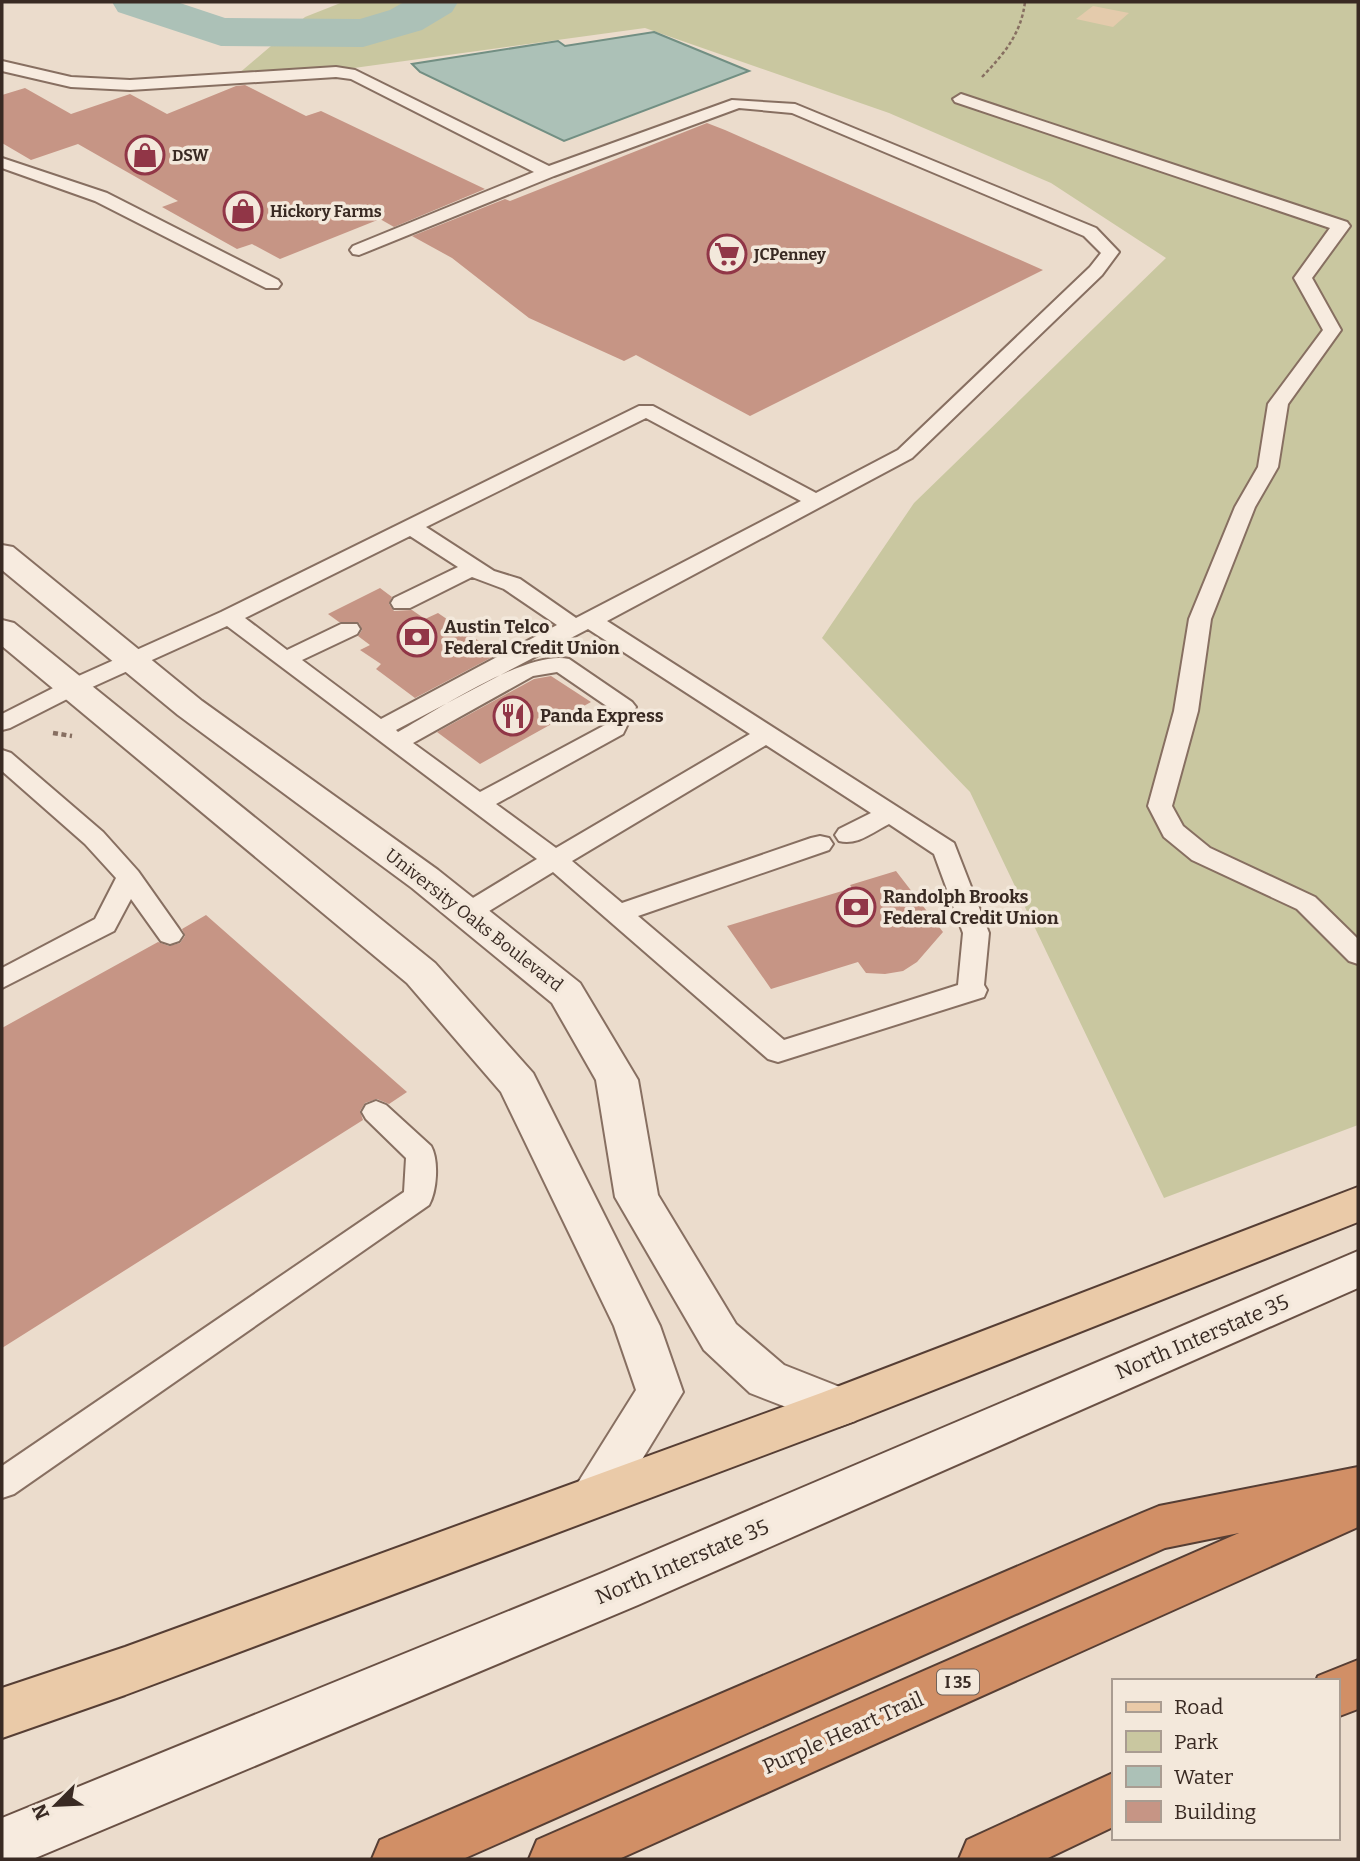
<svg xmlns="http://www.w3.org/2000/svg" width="1360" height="1861" font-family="Bitter,serif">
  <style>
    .green { fill: #c9c7a0 }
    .sand { fill: #e4cbac }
    .water { fill: #acc1b7; stroke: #728f83; stroke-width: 2 }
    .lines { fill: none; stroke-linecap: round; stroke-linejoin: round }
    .river { fill: #acc1b7; fill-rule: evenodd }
    .building { fill: #c69585 }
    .service-casing { stroke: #876f61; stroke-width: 4 }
    .minor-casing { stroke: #876f61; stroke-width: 4 }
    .secondary-casing { stroke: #695044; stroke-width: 4 }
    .primary-casing { stroke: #563e34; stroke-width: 4 }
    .motorway-casing { stroke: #563e34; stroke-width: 4 }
    .path-far1 { stroke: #876f61; stroke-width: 2.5; stroke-dasharray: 3.5 2.5; stroke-linecap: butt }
    .path { stroke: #876f61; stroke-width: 4.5; stroke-dasharray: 5 3.5; stroke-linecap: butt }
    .service { fill: #f7ebdf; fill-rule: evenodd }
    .minor { fill: #f7ebdf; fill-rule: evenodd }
    .secondary { fill: #f7ebdf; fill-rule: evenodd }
    .primary { fill: #eacaa8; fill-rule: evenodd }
    .motorway { fill: #d18f66; fill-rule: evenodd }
    .labels { text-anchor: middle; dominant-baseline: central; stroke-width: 7; stroke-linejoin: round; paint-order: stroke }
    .far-poi-label { font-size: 16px; font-weight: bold; fill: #392a23; stroke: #f3e8db; text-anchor: start }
    .shield { fill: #f3e8db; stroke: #71635a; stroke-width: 2 }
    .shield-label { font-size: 16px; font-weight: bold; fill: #392a23 }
    .poi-label { font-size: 18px; font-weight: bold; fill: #392a23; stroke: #f3e8db; text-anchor: start }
    .street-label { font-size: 18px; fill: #392a23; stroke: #f3e8db }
    .near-street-label { font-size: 21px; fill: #392a23; stroke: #f3e8db }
  </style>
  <rect width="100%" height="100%" fill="#ebdccc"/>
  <path class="green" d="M343 2H1358V1125L1164 1198 970 792 822 638 914 503 1166 258 1051 183 889 113 645 28 224 86 305 17Z"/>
  <path class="sand" d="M1093 6 1129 13 1113 27 1076 19Z"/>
  <path class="water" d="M654 32 749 71 564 141 420 72 412 64 558 41 565 46Z"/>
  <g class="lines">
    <path class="river" d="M112 2H177L225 18 360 19 390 10 404 2H458L452 12 422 30 363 47 221 46 118 12Z"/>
  </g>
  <path class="building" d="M245 85 306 116 321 111 485 189 394 227 380 219 280 259 252 244 237 249 162 207 178 201 78 144 31 160 2 143V95L25 88 71 114 130 94 167 114 236 86Z
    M707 123 725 130 1043 270 750 416 636 355 624 361 529 318 452 258 412 236 505 199 510 201Z
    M380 588 392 597 389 604 394 611 412 610 425 619 438 613 498 654 415 698 376 669 381 664 360 650 370 645 358 636 362 630 359 623 339 622 328 614Z
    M551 676 591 702 480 764 437 732 534 679Z
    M896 871 943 932 917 962 903 971 885 974 866 973 858 962 771 989 727 926 852 888 850 885Z
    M206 915 407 1092 389 1104 377 1099 365 1103 360 1111 363 1120 2 1348V1028L158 942 169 946 180 943 185 936 182 929Z"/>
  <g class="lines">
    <defs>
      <path id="service" d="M2 61 71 77 130 80 336 67 355 70 549 166 732 100 795 104 1096 228 1119 252 1102 275 912 458 607 621 954 843 989 933 984 985 987 990 984 997 778 1062 768 1059 553 872 476 919 467 922 458 919 454 913 458 907 537 859 227 626 79 693 10 728 2 730V714L63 683 221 612 639 406H653L816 493 898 450 1090 267 1101 253 1084 236 792 113 739 108 554 176 359 255 353 254 350 250 353 246 534 172 351 79 336 77 130 90 71 87 2 71ZM646 418 801 501 576 618 520 579 494 571 426 527ZM410 536 458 567 394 598 391 603 394 608H410L472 577 504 589 557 625 381 719 302 660 357 634 360 629 357 624H341L287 650 245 618ZM588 629 750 734 556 848 496 804 623 734 636 707 632 702 569 659C528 649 436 711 398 732L396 730ZM557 672 611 709 605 725 480 792 413 743 533 676ZM766 745 871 813 839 829 835 835 839 841C857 846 873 832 889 824L934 854 963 933 958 985 784 1040 638 916 829 850 833 844 829 838 820 836 811 838 622 903 572 861Z
        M961 94 1347 222 1350 226 1312 278 1341 330 1288 404 1278 467 1255 507 1211 619 1198 711 1172 806 1183 826 1210 848 1315 897 1358 939V964L1349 961 1297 909 1192 860 1164 837 1148 806 1174 711 1189 619 1235 507 1258 467 1268 404 1323 330 1294 278 1330 228 955 102 953 99Z
        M2 158 107 193 278 280 281 284 278 288H266L95 201 2 168Z
        M2 750 11 753 103 832 138 871 179 929 183 935 179 941 170 944 161 941 131 899 114 931 2 988V968L95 919 116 878 85 844 2 771Z
        M376 1101 386 1105 431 1146C439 1160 437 1191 429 1205L14 1494 2 1498V1466L404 1192 406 1158 366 1119 362 1112 366 1105Z"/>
      <path id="minor" d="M2 545 13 547 202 701 438 870 580 983 638 1080 658 1195 736 1324 784 1365 855 1393 862 1407 855 1421 838 1427 750 1393 704 1350 615 1197 596 1080 552 1003 412 888 178 715 2 570Z
        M2 620 14 623 435 963 533 1073 660 1326 683 1392 610 1512 593 1518 576 1512 569 1497 636 1390 614 1326 501 1092 407 983 2 646Z"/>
      <path id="secondary" d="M1358 1251V1288L638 1605 33 1859H2V1818L602 1573Z"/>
      <path id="primary" d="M1358 1187V1222L855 1421 125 1695 2 1738V1688L125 1647 821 1393Z"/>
      <path id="motorway" d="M1358 1467V1527L619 1859H529L537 1840 1239 1533 1165 1548 463 1859H372L380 1840 1142 1513 1159 1506Z
        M1358 1660V1709L1337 1717V1681H1316L1318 1676Z
        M1113 1773V1827L1046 1859H959L967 1840Z"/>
    </defs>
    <use href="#service" class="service-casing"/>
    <use href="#minor" class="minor-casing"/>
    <use href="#secondary" class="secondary-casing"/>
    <use href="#primary" class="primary-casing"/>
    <use href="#motorway" class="motorway-casing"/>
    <path class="path-far1" d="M982 77C1004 54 1021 34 1025 2"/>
    <path class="path" d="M53 733 72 736"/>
    <use href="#service" class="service"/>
    <use href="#minor" class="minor"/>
    <use href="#secondary" class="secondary"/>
    <use href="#primary" class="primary"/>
    <use href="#motorway" class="motorway"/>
  </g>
  <defs>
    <symbol id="shop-ring" viewBox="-11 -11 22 22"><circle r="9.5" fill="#f3e8db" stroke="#913647" stroke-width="1.5"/><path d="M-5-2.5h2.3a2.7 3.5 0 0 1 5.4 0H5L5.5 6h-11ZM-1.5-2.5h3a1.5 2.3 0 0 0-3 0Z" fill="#913647"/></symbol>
    <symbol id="supermarket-ring" viewBox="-11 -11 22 22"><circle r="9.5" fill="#f3e8db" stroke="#913647" stroke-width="1.5"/><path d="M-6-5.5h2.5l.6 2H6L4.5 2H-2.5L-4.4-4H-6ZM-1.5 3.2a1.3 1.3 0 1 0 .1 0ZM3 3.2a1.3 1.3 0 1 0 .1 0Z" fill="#913647"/></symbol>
    <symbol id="bank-ring" viewBox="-11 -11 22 22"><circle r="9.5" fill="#f3e8db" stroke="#913647" stroke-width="1.5"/><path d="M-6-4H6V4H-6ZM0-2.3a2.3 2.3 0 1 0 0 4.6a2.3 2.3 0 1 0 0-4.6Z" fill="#913647"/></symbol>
    <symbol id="restaurant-ring" viewBox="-11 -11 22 22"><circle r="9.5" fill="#f3e8db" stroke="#913647" stroke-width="1.5"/><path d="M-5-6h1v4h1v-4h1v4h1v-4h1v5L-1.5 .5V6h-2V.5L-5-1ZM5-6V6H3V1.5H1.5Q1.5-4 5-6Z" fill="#913647"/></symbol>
  </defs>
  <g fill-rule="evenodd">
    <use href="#shop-ring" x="123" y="133" width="44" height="44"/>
    <use href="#shop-ring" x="221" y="189" width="44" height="44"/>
    <use href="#supermarket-ring" x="705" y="232" width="44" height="44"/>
    <use href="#bank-ring" x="395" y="615" width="44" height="44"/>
    <use href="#restaurant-ring" x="491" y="694" width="44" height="44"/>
    <use href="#bank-ring" x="834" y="885" width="44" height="44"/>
  </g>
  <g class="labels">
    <g class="far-poi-label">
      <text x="172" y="155">DSW</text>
      <text x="270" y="211">Hickory Farms</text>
      <text x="754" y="254">JCPenney</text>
    </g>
    <rect class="shield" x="937" y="1669.5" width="42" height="25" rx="5"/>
    <g class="shield-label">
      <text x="958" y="1682">I 35</text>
    </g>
    <g class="poi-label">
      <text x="444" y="627">Austin Telco<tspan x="444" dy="21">Federal Credit Union</tspan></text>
      <text x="540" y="716">Panda Express</text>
      <text x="883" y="897">Randolph Brooks<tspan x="883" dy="21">Federal Credit Union</tspan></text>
    </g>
    <g class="street-label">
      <text transform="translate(474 920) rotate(38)">University Oaks Boulevard</text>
    </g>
    <g class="near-street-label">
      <text transform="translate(1202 1337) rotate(-23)">North Interstate 35</text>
      <text transform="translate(682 1562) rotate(-23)">North Interstate 35</text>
      <text transform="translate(843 1733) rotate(-24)">Purple Heart Trail</text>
    </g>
  </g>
  <rect width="1360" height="1861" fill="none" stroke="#392a23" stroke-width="7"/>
  <rect x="1112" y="1679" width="228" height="161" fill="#f3e8db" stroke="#a99c91" stroke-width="2"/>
  <rect x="1126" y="1702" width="35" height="10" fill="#eacaa8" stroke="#a99c91" stroke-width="2"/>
  <text x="1174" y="1714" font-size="21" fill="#392a23">Road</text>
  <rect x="1126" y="1731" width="35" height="21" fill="#c9c7a0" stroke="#a99c91" stroke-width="2"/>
  <text x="1174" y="1749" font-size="21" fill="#392a23">Park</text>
  <rect x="1126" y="1766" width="35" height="21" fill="#acc1b7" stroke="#a99c91" stroke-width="2"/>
  <text x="1174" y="1784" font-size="21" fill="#392a23">Water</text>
  <rect x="1126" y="1801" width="35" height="21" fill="#c69585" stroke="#a99c91" stroke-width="2"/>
  <text x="1174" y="1819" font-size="21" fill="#392a23">Building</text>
  <g transform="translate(56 1805) rotate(246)" stroke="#f3e8db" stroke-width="5" paint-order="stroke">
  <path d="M0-5L12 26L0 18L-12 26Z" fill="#392a23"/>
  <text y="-10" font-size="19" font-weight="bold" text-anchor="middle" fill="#392a23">N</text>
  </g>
</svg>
